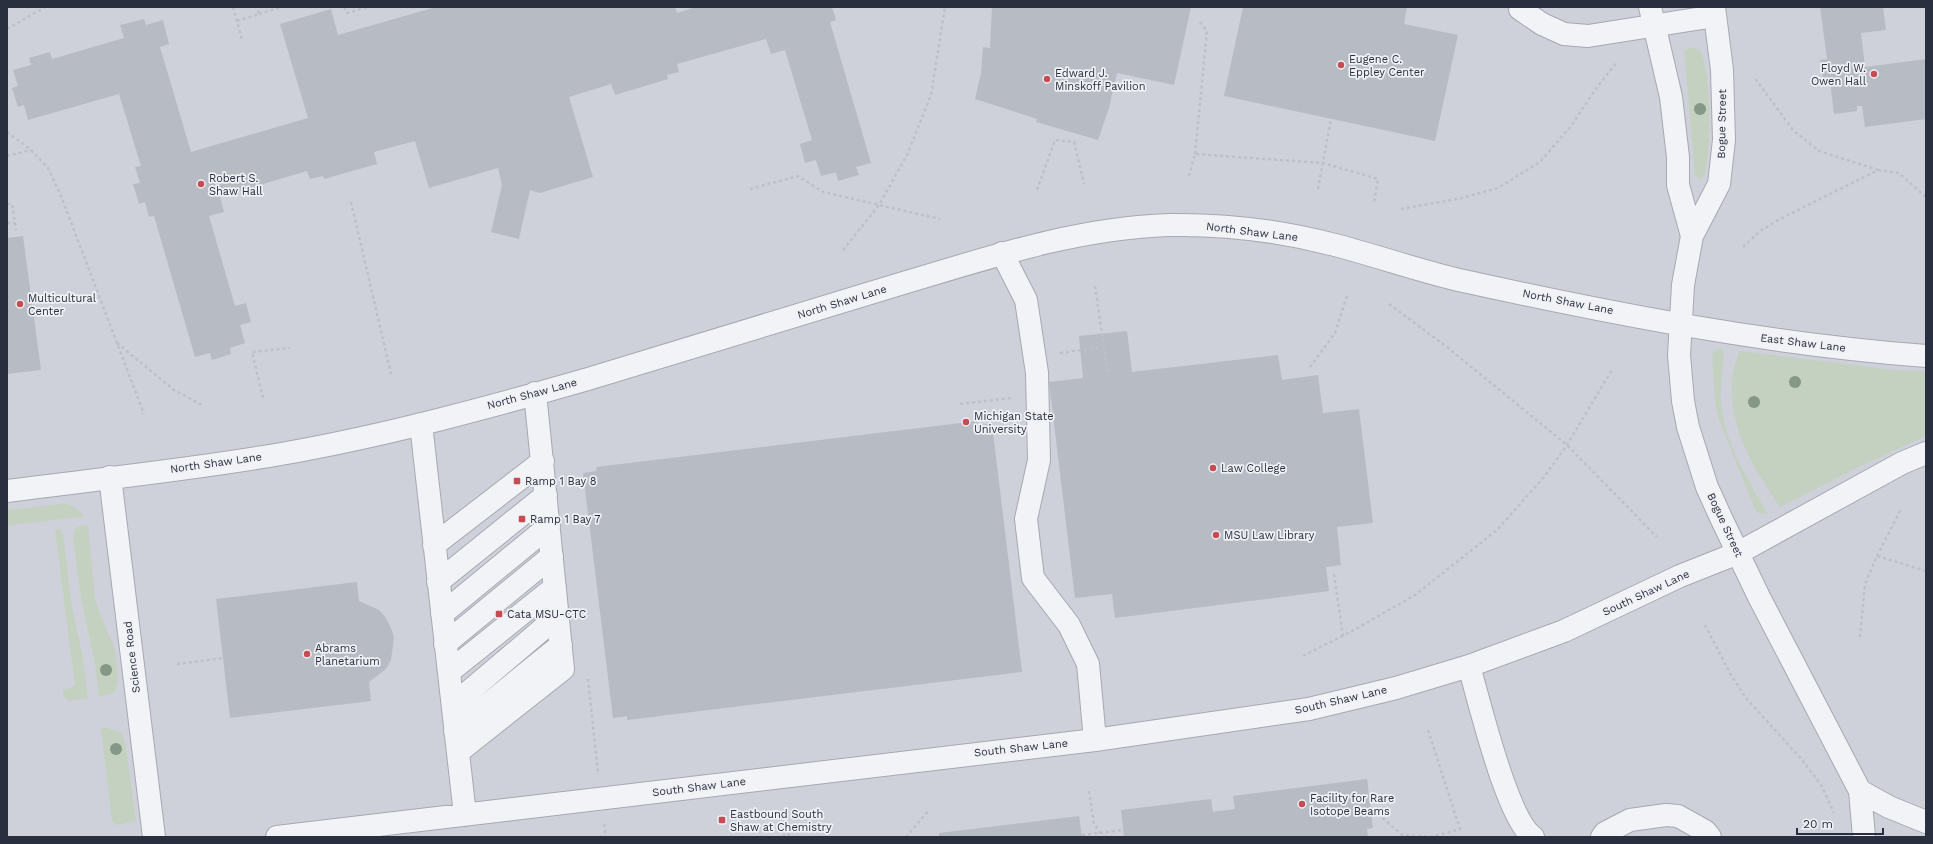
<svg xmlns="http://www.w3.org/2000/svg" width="1933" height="844" font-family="'Work Sans',sans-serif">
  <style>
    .built { fill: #ced1da }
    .green { fill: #c4d1c1 }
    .building { fill: #b7bbc4 }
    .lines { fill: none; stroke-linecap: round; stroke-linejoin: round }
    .minor-casing { stroke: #a5a9b2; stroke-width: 24 }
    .path { stroke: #bec0c6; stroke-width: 2.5; stroke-dasharray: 3 3; stroke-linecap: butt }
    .minor { stroke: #f2f3f6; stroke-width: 22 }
    .path-bridge { stroke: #bec0c6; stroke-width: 2.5; stroke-dasharray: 3 3; stroke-linecap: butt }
    .tree { fill: #859787 }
    .poi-dot { fill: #c74b52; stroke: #eff1f5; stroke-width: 1.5 }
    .labels { text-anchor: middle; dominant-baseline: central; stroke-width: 3.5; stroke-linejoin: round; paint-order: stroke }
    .poi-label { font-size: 11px; fill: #292f3e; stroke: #eff1f5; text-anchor: start }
    .street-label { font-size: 11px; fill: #292f3e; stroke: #eff1f5 }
  </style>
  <rect width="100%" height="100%" fill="#dfe2e8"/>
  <path class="built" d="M7 7H1926V837H7Z"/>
  <path class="green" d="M1691 47 1697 49 1702 53C1711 82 1712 148 1704 177L1700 179 1695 176 1685 61 1684 51Z
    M1721 348 1724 351C1723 368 1720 386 1721 403 1725 444 1748 480 1768 514L1758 513 1755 509 1719 420 1715 403 1712 355 1714 351Z
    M1739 351 1893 370 1926 371V436L1861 466 1780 507C1753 468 1728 427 1732 378 1733 369 1737 360 1739 351Z
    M60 504C71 504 76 507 84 516L7 526V510Z
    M88 525 95 598 101 617 115 649 118 680 115 692 99 697 95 664 81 598 73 539 75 529 79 526Z
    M58 529 61 530 63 535 72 607 83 658 88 699 69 701 63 696V690L75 686 55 530Z
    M101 728H108L122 733 125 742 136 821 116 825 112 821Z"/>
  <path class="building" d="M436 7H675L677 13 696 7H832L836 20 830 22 871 163 856 167 859 175 838 181 836 172 821 176 816 160 805 163 800 144 812 140 785 50 771 54 766 39 677 64 679 72 667 75 668 79 615 95 611 84 569 97 593 177 540 193 530 190 519 239 491 232 502 185 498 168 429 188 415 141 374 152 377 164 324 179 323 176 310 179 307 171 220 197 224 212 209 216 235 306 246 303 251 322 240 325 245 343 230 348 231 354 212 360 210 353 195 357 154 216 149 217 145 202 139 204 133 184 140 183 135 167 141 166 119 94 28 120 24 105 18 107 12 88 18 86 13 70 31 65 29 58 50 52 52 59 124 38 120 25 144 19 146 25 163 20 169 44 160 47 191 152 308 118 280 24 331 9 338 35Z
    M992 7H1191L1174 85 1117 73 1109 108 1098 140 1036 122 1037 119 975 99 981 73 983 47 990 48Z
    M1243 7H1407L1404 24 1458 35 1435 141 1224 96Z
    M1820 7H1883L1886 30 1861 33 1865 67 1926 59V119L1865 127 1862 106H1857V111L1834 114 1830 81 1823 82 1820 60 1827 59Z
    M23 236 41 370 7 374V238Z
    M1127 331 1132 372 1278 355 1282 380 1318 375 1323 413 1359 409 1373 523 1337 527 1341 565 1326 567 1329 591 1115 618 1112 594 1075 598 1049 382 1083 378 1079 336Z
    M977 421 978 425 992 424 1022 672 627 720V716L613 718 583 473 597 471 596 467Z
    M357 582 359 601 379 610 386 618 391 628 394 638 391 660 386 669 369 682 371 701 230 718 216 599Z
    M1367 779 1373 828 1367 829 1368 837H1124L1121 810 1211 799 1213 812 1235 809 1233 796Z
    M1079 816 1082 837H939V833Z"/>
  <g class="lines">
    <defs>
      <path id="minor" d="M1520 7V9L1542 24 1564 34 1588 36 1715 16
        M1650 7 1671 97 1678 157V185L1692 236
        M1714 7 1722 70 1724 140 1719 184 1692 236 1683 285 1679 355 1683 401 1688 427 1707 487 1722 520 1759 597 1860 791
        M1002 253 1026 300 1037 373 1039 460 1026 519 1033 578 1069 625 1088 664 1095 740
        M421 424 465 815
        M110 477 154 837
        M7 491C98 479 190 470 281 454 384 436 487 408 588 379 692 348 796 316 900 284 988 258 1076 228 1169 225 1225 224 1281 231 1335 245 1377 256 1417 270 1459 280 1613 314 1768 344 1926 356
        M434 545 543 461
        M438 582 546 495
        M442 614 549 526
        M445 644 552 556
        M1469 666C1479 700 1507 819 1533 837
        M449 672 555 587
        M453 705 558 616
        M455 731 561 645
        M458 752 563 669 535 393
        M277 837 1095 740 1309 709 1396 688 1469 666 1564 631 1680 576 1738 553 1902 463 1926 453
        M1602 837 1605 833 1630 820 1666 815 1678 816 1705 831 1710 837
        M1864 837 1860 791 1889 807 1926 822"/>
    </defs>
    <use href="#minor" class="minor-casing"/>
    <path class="path" d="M233 7 242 40
      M344 7 347 13 368 7
      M259 14 282 7
      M237 21 259 14 257 7
      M7 29 45 7
      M7 132 31 150 48 168 61 196 144 414
      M1195 154 1207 31 1199 21
      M7 156 31 150
      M1878 170 1899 173 1926 197
      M1189 176 1195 154 1323 163 1378 179 1374 202
      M750 189 798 176 823 192 940 219
      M1318 189 1331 119
      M1037 190 1055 140 1074 142 1084 184
      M351 202 391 374
      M7 204H12L16 230
      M1401 209 1462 198 1498 188 1540 162 1571 126 1597 87 1617 62
      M7 223H15
      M1743 247 1760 231 1780 219 1878 170 1819 151 1793 130 1754 77
      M843 250 879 205 908 153 931 95 945 7
      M1095 286 1108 375
      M1389 304 1447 347 1567 445 1657 537
      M117 343 174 390 204 406
      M1060 353 1102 347
      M1310 367 1335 333 1347 296
      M263 398 252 352 290 348
      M960 404 1011 398
      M1877 556 1901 509
      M1334 574 1343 636
      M1705 625 1731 675 1746 698 1803 761 1821 785 1834 813
      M1860 637 1865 584 1877 556 1926 571
      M1303 656 1354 630 1415 595 1497 530 1544 477 1567 445 1613 368
      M177 664 223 658
      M588 679 598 773
      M1089 791 1094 824 1103 837
      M1378 814 1402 835 1431 837 1460 829 1428 730
      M604 824 606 837
      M785 828 790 837
      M784 837V828
      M906 837 929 810"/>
    <use href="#minor" class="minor"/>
    <path class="path-bridge" d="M1082 835 1123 830"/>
  </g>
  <g class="tree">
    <circle cx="1700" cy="109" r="6"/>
    <circle cx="1795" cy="382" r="6"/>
    <circle cx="1754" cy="402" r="6"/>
    <circle cx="106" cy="670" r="6"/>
    <circle cx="116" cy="749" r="6"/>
  </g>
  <g class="poi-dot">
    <circle cx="1341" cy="65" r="4"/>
    <circle cx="1874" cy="74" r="4"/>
    <circle cx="1047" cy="79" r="4"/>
    <circle cx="201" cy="184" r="4"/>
    <circle cx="20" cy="304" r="4"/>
    <circle cx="966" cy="422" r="4"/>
    <circle cx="1213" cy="468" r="4"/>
    <rect x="513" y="477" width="8" height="8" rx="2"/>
    <rect x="518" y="515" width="8" height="8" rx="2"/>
    <circle cx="1216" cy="535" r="4"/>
    <rect x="495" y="610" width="8" height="8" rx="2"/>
    <circle cx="307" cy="654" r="4"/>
    <circle cx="1302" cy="804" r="4"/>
    <rect x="718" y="816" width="8" height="8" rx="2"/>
  </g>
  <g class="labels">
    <g class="poi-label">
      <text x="1349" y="59">Eugene C.<tspan x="1349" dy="13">Eppley Center</tspan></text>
      <text x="1866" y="68" text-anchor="end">Floyd W.<tspan x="1866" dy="13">Owen Hall</tspan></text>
      <text x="1055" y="73">Edward J.<tspan x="1055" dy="13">Minskoff Pavilion</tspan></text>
      <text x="209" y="178">Robert S.<tspan x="209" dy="13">Shaw Hall</tspan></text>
      <text x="28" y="298">Multicultural<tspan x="28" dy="13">Center</tspan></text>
      <text x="974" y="416">Michigan State<tspan x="974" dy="13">University</tspan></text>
      <text x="1221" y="468">Law College</text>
      <text x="525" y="481">Ramp 1 Bay 8</text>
      <text x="530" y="519">Ramp 1 Bay 7</text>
      <text x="1224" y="535">MSU Law Library</text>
      <text x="507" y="614">Cata MSU-CTC</text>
      <text x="315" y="648">Abrams<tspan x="315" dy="13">Planetarium</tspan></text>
      <text x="1310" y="798">Facility for Rare<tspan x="1310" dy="13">Isotope Beams</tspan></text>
      <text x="730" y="814">Eastbound South<tspan x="730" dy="13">Shaw at Chemistry</tspan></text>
    </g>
    <g class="street-label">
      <text transform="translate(1722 124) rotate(-89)">Bogue Street</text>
      <text transform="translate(1252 232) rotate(7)">North Shaw Lane</text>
      <text transform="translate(842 302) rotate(-17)">North Shaw Lane</text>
      <text transform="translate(1568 302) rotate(11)">North Shaw Lane</text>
      <text transform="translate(1803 343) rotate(7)">East Shaw Lane</text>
      <text transform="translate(532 394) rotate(-15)">North Shaw Lane</text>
      <text transform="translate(216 463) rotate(-8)">North Shaw Lane</text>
      <text transform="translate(1725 525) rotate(65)">Bogue Street</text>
      <text transform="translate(1646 593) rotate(-25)">South Shaw Lane</text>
      <text transform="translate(132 657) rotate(-97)">Science Road</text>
      <text transform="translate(1341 700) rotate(-13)">South Shaw Lane</text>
      <text transform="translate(1021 748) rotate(-6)">South Shaw Lane</text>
      <text transform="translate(699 787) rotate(-7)">South Shaw Lane</text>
    </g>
  </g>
  <rect width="1933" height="844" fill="none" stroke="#292f3e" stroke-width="16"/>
  <path d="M1797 828v6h86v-6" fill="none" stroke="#292f3e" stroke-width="2"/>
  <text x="1803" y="828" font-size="12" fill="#292f3e" stroke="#eff1f5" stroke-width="3" paint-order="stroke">20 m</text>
</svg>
